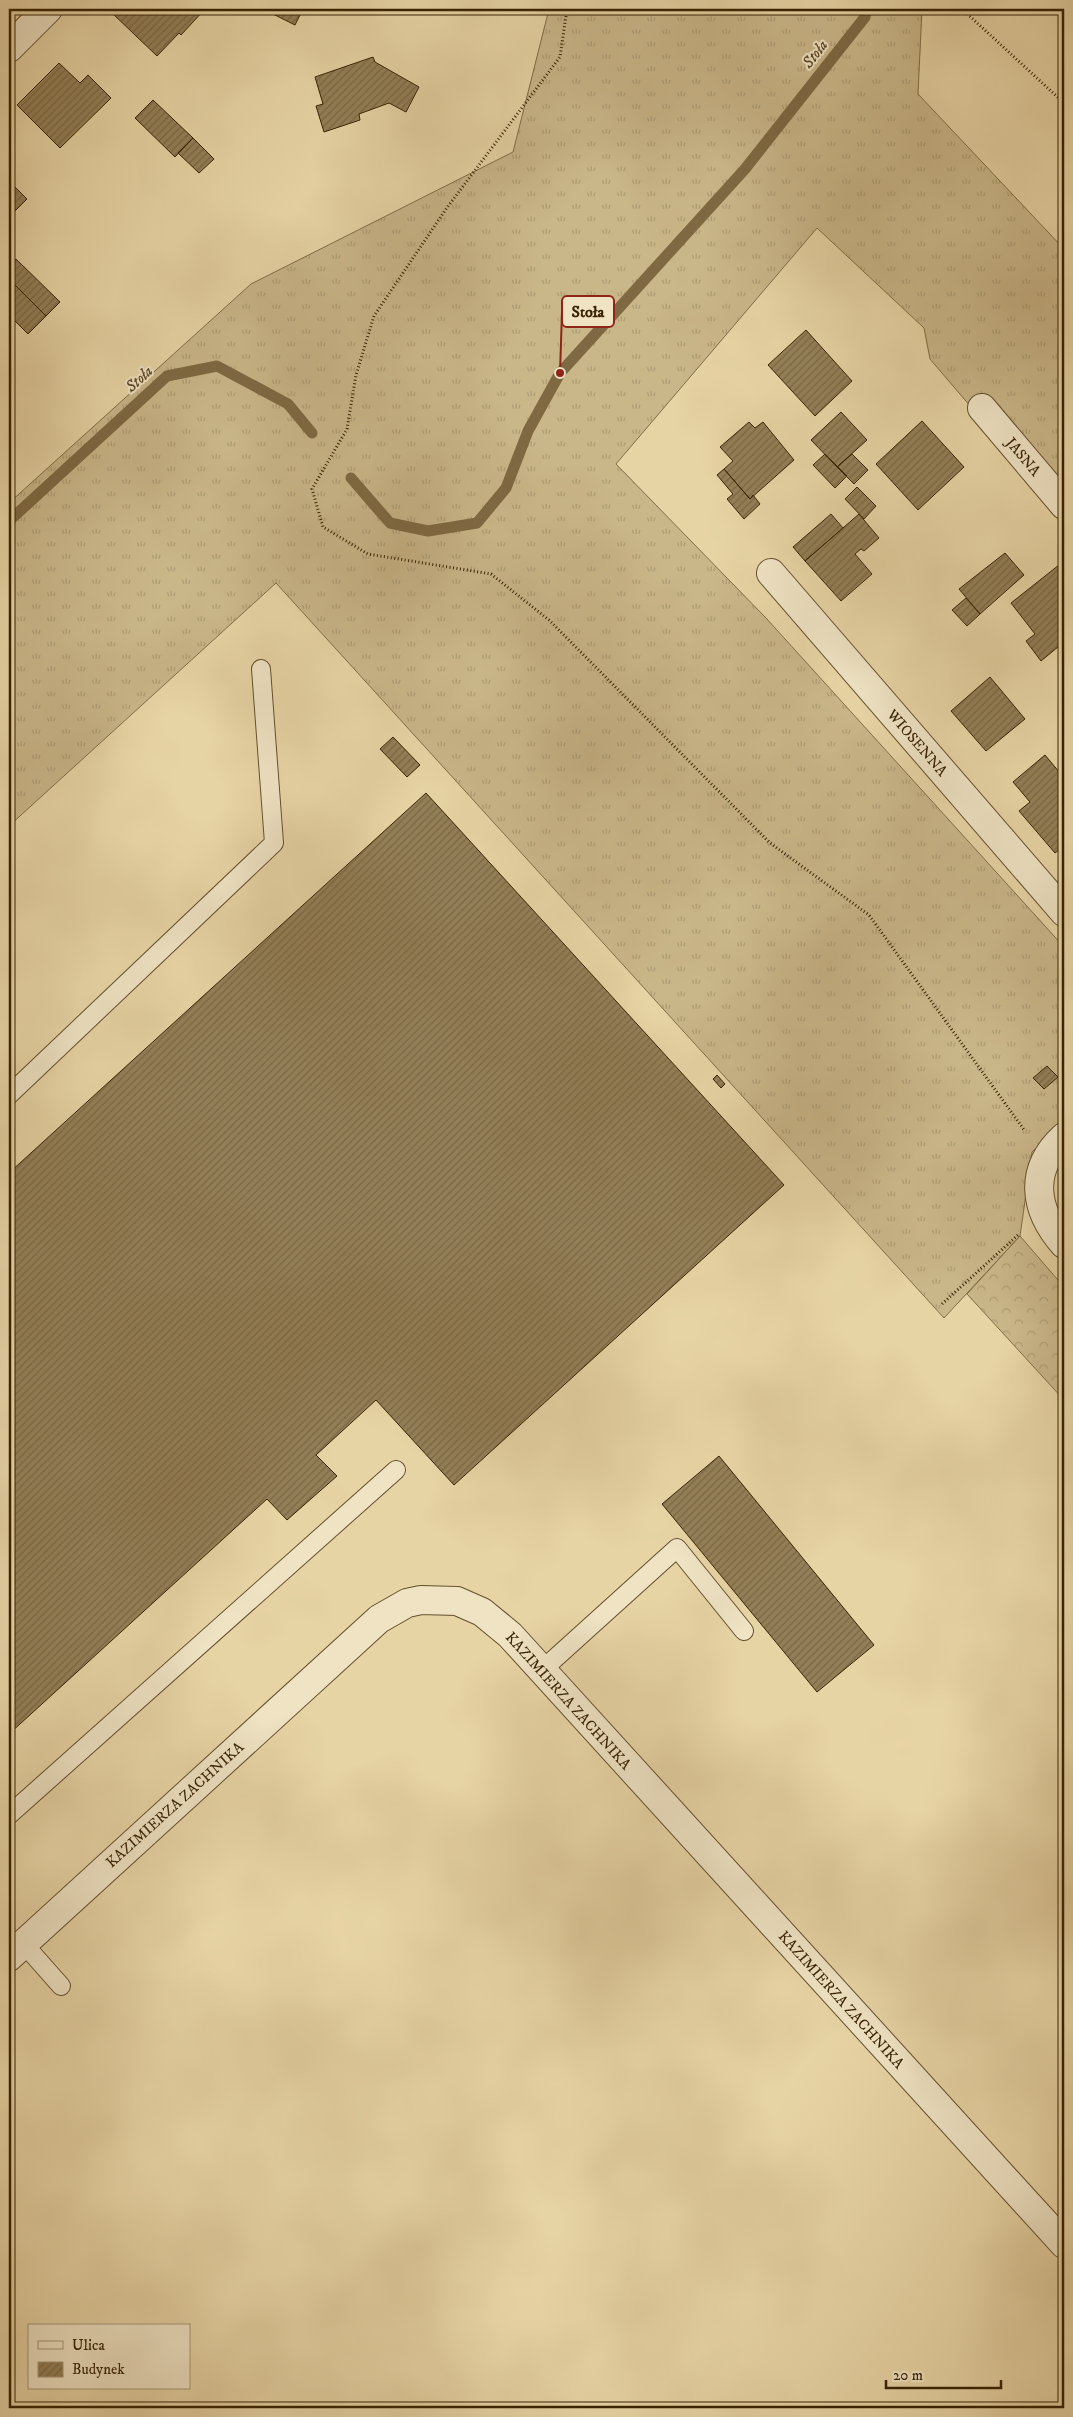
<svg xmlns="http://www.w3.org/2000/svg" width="1073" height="2417" font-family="'IM FELL DW Pica',serif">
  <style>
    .grass { fill: url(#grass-tufts); stroke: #806c46 }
    .forest { fill: url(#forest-crowns); stroke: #806c46 }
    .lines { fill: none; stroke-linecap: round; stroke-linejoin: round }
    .stream { stroke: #7e6943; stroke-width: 11 }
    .building { fill: url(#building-hatch); stroke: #382303 }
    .service-casing { stroke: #644f2c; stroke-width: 20 }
    .minor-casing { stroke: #644f2c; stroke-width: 30 }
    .path { stroke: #382303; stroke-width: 3; stroke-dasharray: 1 2.5; stroke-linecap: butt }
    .service { stroke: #efe3c4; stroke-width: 18 }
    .minor { stroke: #efe3c4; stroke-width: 28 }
    .labels { text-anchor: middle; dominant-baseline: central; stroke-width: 4; stroke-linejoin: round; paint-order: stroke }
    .street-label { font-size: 15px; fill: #382303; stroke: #efe3c4 }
    .water-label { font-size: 16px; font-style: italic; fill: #5b4623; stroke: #efe3c4 }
    .leader { fill: none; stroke: #8f2418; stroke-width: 2 }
    .callout-dot { fill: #8f2418; stroke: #efe3c4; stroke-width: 2 }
    .callout { fill: #efe3c4; stroke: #8f2418; stroke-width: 2 }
    .callout-label { font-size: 16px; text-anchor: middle; font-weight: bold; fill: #382303 }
  </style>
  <defs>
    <pattern id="grass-tufts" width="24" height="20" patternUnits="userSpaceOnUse" patternTransform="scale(1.25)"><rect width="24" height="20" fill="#c9b689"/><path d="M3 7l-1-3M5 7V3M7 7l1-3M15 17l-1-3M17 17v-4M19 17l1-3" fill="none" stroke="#ad9c75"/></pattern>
    <pattern id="forest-crowns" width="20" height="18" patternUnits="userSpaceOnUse" patternTransform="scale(1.25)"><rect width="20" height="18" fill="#c9b689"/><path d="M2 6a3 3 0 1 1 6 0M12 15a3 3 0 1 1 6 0" fill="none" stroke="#ad9c75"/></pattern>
    <pattern id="building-hatch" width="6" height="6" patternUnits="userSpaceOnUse" patternTransform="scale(1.25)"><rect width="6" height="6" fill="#937f57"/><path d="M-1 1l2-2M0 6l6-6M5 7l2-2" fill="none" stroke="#796846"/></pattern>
  </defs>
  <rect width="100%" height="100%" fill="#e7d4a5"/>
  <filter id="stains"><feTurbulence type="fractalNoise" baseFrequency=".004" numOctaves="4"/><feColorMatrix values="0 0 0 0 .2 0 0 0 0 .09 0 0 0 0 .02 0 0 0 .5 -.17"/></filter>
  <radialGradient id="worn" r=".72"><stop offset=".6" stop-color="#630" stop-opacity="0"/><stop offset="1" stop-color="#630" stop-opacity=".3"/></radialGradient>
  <path class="grass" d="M549 9H922L918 94 1064 249V516L930 359 924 328 817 228 616 464 766 618 1064 947V1121L1032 1152 1020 1236 944 1318 276 583 9 826V503L251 284 513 152Z"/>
  <path class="forest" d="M1020 1236 1064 1287V1400L967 1294Z"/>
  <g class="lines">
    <path class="stream" d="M351 478 390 523 428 531 477 523 506 488 528 431 560 373 745 169 865 17 866 9
      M9 521 167 376 217 366 288 404 312 433"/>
  </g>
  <path class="building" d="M116 9H205L181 35 179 33 157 56 112 13Z
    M263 9H303L295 25Z
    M373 57 375 62 419 87 406 112 389 103 359 114 360 120 324 132 316 106 323 104 315 77Z
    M59 63 80 83 88 75 111 98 60 148 17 105Z
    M153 100 193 138 175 157 135 118Z
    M193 138 214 159 199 173 178 153Z
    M9 181 27 199 9 217Z
    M16 259 60 302 46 316 9 279V268Z
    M9 279 46 316 28 334 9 315Z
    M806 330 852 381 815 416 768 365Z
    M841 412 867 440 837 467 811 440Z
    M922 421 964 467 918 510 876 464Z
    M749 422 755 428 763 422 794 460 750 499 724 469 733 461 720 447Z
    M825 454 847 476 835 488 813 465Z
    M852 454 868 470 854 484 837 467Z
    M724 469 750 499 753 495 760 504 744 519 727 499 733 494 717 475Z
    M857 487 876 506 864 519 845 499Z
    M831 514 843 528 805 561 793 547Z
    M859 514 879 538 864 551 861 549 855 554 872 574 841 601 805 561Z
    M1005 553 1024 575 980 614 959 589Z
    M1064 561V642L1041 661 1026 641 1035 634 1011 603Z
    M966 598 980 614 967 626 952 610Z
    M990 677 1025 719 986 751 951 711Z
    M393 737 420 765 407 777 380 749Z
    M1045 755 1060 773 1064 769V846L1055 853 1019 811 1030 802 1013 782Z
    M426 793 784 1185 454 1485 376 1400 316 1455 337 1476 287 1520 267 1499 9 1734V1173Z
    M1047 1066 1058 1077 1044 1089 1033 1078Z
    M717 1075 725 1084 721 1088 713 1079Z
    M719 1456 874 1645 817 1692 662 1504Z"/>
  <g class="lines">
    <defs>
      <path id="service" d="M9 1095 274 843 261 669
        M541 1671 677 1548 744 1631
        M9 1815 396 1470
        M23 1943 61 1986"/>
      <path id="minor" d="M9 48 48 9
        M982 408 1064 505
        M771 573 1064 912
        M1064 1137C1028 1170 1034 1210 1064 1244
        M9 1957 379 1619 407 1603 421 1600 457 1601 482 1612 510 1635 1064 2244"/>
    </defs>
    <use href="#service" class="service-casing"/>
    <use href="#minor" class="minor-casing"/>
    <path class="path" d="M567 9 560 57 446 209 374 316 356 375 347 429 312 489 323 527 368 554 491 574 549 620 770 843 869 915 1025 1131
      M962 9 1064 103
      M942 1304 1018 1235"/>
    <use href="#service" class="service"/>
    <use href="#minor" class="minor"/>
  </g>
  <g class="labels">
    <g class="street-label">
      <text transform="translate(1023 457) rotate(50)">JASNA</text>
      <text transform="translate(917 743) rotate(49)">WIOSENNA</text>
      <text transform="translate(568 1701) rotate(48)">KAZIMIERZA ZACHNIKA</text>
      <text transform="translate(175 1805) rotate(-42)">KAZIMIERZA ZACHNIKA</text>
      <text transform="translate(841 2000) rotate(48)">KAZIMIERZA ZACHNIKA</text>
    </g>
    <g class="water-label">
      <text transform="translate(815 54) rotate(-52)">Stoła</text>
      <text transform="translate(139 379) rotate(-43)">Stoła</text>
    </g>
  </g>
  <path class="leader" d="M560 373L562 312"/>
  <circle class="callout-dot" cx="560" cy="373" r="5"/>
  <rect class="callout" x="562" y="296" width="52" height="31" rx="5"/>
  <g class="callout-label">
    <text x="588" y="317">Stoła</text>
  </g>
  <rect width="1073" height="2417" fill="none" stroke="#e7d4a5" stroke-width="30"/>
  <rect x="10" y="10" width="1053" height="2397" fill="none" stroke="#382303" stroke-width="2.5"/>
  <rect x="15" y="15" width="1043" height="2387" fill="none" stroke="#382303"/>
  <rect x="28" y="2324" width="162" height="65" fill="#efe3c4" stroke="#a69677"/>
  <rect x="38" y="2341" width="25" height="8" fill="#efe3c4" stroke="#a69677"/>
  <text x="72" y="2350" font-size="15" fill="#382303">Ulica</text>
  <rect x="38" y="2362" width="25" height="15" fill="url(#building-hatch)" stroke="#a69677"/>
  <text x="72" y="2374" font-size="15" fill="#382303">Budynek</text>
  <path d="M886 2380v8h115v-8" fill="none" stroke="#382303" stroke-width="2.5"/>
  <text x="893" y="2380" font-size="15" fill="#382303" stroke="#efe3c4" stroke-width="4" paint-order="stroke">20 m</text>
  <rect width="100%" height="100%" filter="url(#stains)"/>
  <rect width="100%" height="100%" fill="url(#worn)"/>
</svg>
